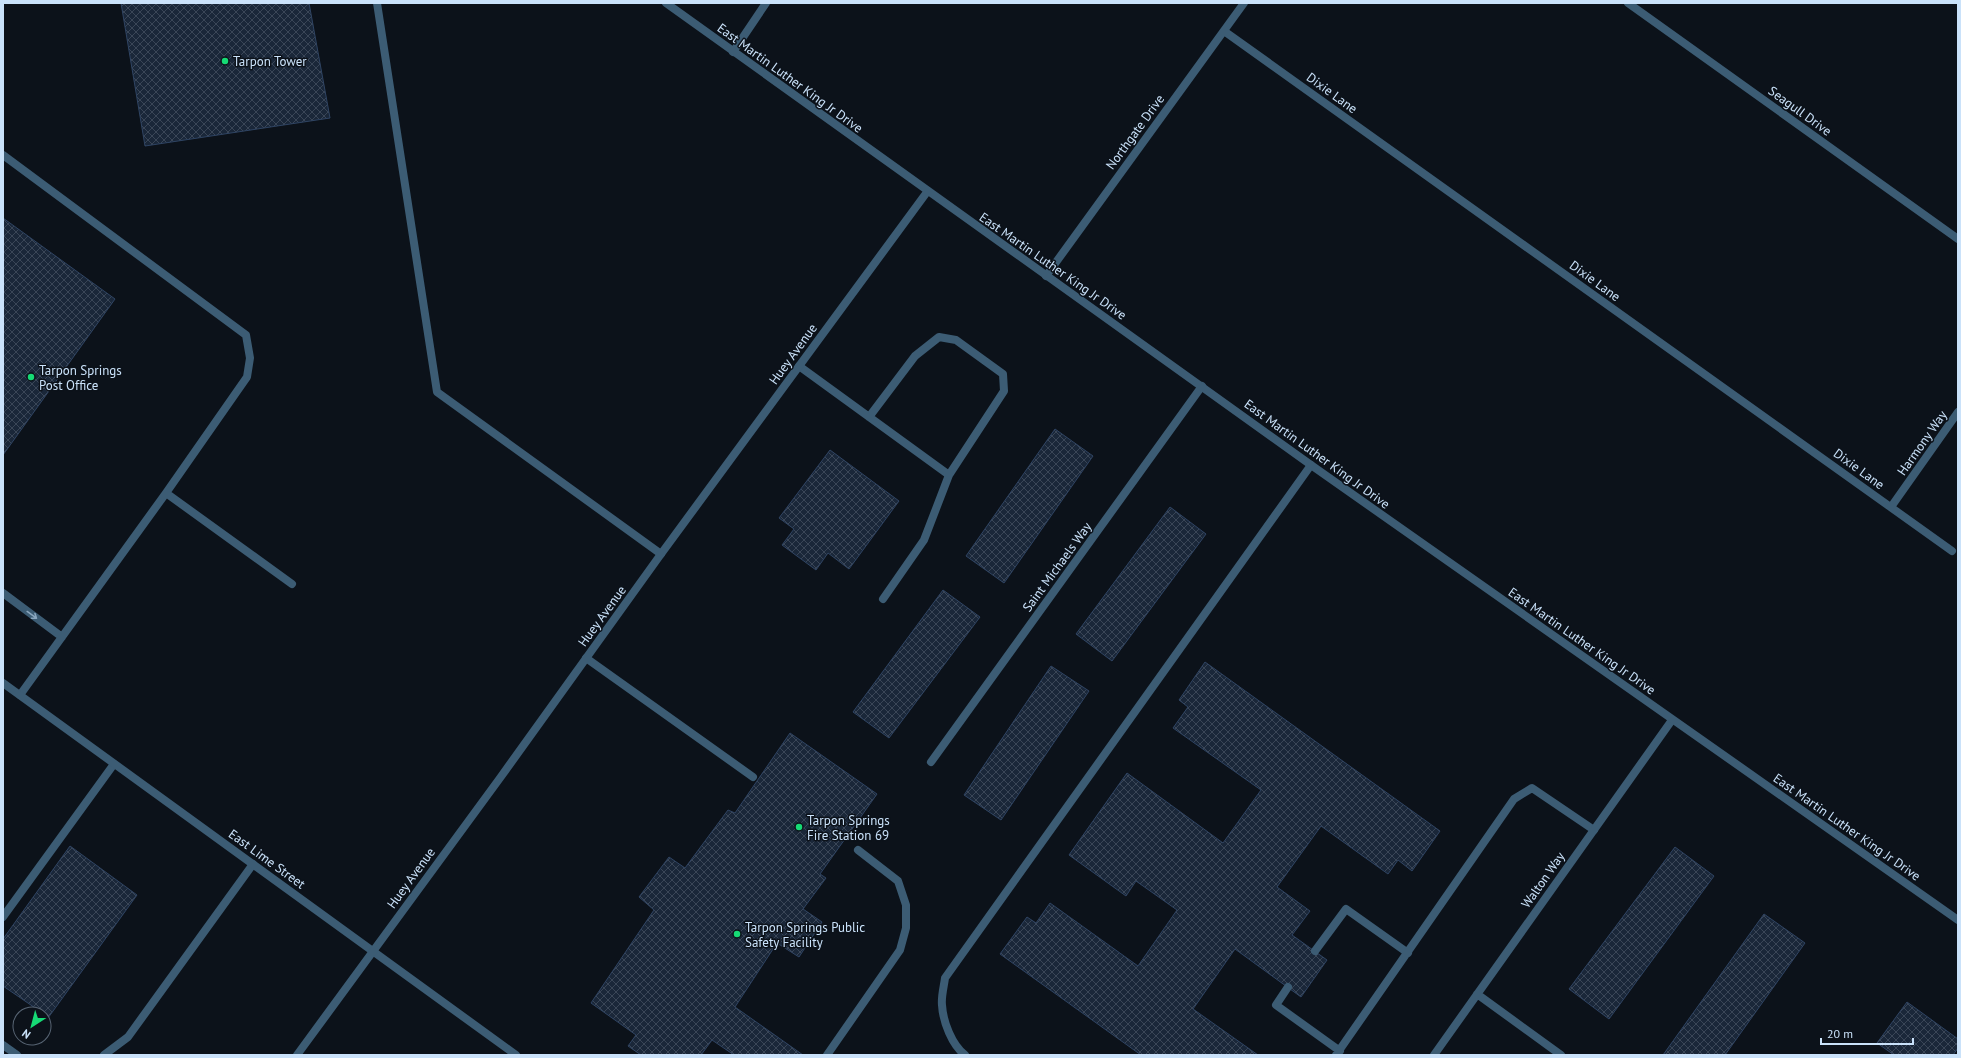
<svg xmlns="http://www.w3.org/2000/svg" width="1961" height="1058" font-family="'PT Sans',sans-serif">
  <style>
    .building { fill: url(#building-cross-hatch); stroke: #2f4463 }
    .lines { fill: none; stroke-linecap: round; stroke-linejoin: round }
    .service { stroke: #3c5c74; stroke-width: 8 }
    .minor { stroke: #3c5c74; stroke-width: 8 }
    .tertiary { stroke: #3c5c74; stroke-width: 8 }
    .oneway { stroke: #8aa6be }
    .poi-dot { fill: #16da75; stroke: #0c121a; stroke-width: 1.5 }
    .labels { text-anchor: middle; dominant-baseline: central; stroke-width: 3; stroke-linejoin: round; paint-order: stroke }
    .poi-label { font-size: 13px; fill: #cae2fa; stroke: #0c121a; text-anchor: start }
    .street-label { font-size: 13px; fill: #cae2fa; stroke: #0c121a }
  </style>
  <defs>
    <pattern id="building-cross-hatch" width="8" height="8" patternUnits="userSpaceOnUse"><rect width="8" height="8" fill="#1a2739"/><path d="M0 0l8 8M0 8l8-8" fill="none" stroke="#3a4657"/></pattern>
  </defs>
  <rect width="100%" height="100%" fill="#0c121a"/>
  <path class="building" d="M121 3H309L330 118 145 146Z
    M3 218 115 299 3 455Z
    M1055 429 1093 456 1004 583 966 556Z
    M830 450 899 501 849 569 828 553 816 570 782 545 794 529 779 518Z
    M1170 507 1206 534 1112 661 1076 634Z
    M943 590 980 617 889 738 853 712Z
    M1205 662 1440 831 1412 871 1398 860 1388 874 1321 826 1277 887 1310 911 1292 935 1327 960 1301 997 1235 949 1193 1009 1258 1055H1141L1000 954 1027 917 1036 923 1050 903 1138 966 1177 910 1136 881 1126 896 1069 855 1127 773 1223 843 1261 790 1173 728 1188 707 1179 700Z
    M1051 666 1089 691 1001 820 964 795Z
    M790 733 877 794 820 874 826 878 803 909 822 922 799 957 777 943 735 1007 803 1055H734L712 1040 701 1055H641L628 1046 636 1035 591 1003 654 910 639 897 669 857 685 868 728 810 735 813Z
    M70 846 137 895 48 1018 44 1014 3 986V939Z
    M1675 847 1714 876 1609 1019 1569 989Z
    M1764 914 1805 943 1725 1055H1663Z
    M1907 1002 1958 1039V1048L1953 1055H1894L1877 1043Z"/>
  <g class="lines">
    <path class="service" d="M377 3 437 392 661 554
      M3 155 246 335 250 358 247 377 166 493 20 695
      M799 366 949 475 924 540 883 599
      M869 417 915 356 939 337 956 340 1003 374 1004 391 949 475
      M166 493 292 584
      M3 593 62 637
      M586 658 753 777
      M3 917 114 764
      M1315 951 1346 909 1408 953
      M1288 987 1276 1005 1340 1051
      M3 1045 17 1055
      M104 1055 128 1037 253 864
      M827 1055 900 950 906 928V905L898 881 858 850
      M1336 1055 1514 799 1532 788 1594 830"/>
    <path class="minor" d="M1628 3 1958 239
      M1224 31 1952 551
      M733 52 766 3
      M1046 276 1244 3
      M1891 507 1958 412
      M3 683 516 1055
      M931 762 1202 386
      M1477 994 1561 1055
      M965 1055C952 1045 943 1022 942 1005 941 997 944 986 945 978L1311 465
      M1434 1055 1672 720"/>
    <path class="tertiary" d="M666 3 1311 465 1958 920
      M297 1055 500 778 661 554 927 192"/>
  </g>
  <defs><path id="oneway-shaft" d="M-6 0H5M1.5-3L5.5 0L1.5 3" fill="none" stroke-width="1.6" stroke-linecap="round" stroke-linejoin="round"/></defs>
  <use class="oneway" href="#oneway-shaft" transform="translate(32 615) rotate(36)"/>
  <g class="poi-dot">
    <circle cx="225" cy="61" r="4"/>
    <circle cx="31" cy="377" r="4"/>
    <circle cx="799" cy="827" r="4"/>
    <circle cx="737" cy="934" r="4"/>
  </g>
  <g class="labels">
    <g class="poi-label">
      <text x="233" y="61">Tarpon Tower</text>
      <text x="39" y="370">Tarpon Springs<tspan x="39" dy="15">Post Office</tspan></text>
      <text x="807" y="820">Tarpon Springs<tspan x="807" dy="15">Fire Station 69</tspan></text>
      <text x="745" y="927">Tarpon Springs Public<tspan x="745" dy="15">Safety Facility</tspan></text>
    </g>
    <g class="street-label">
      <text transform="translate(790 78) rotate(36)">East Martin Luther King Jr Drive</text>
      <text transform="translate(1332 93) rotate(36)">Dixie Lane</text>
      <text transform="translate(1800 111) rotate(36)">Seagull Drive</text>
      <text transform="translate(1135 132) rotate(-54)">Northgate Drive</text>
      <text transform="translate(1053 266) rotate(35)">East Martin Luther King Jr Drive</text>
      <text transform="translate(1595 281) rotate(36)">Dixie Lane</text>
      <text transform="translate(793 354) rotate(-54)">Huey Avenue</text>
      <text transform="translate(1922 443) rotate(-55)">Harmony Way</text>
      <text transform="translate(1317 454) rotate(36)">East Martin Luther King Jr Drive</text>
      <text transform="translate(1859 469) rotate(36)">Dixie Lane</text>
      <text transform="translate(1057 567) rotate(-54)">Saint Michaels Way</text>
      <text transform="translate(602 616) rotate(-54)">Huey Avenue</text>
      <text transform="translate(1582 641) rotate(35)">East Martin Luther King Jr Drive</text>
      <text transform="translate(1847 827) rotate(35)">East Martin Luther King Jr Drive</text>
      <text transform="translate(267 859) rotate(36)">East Lime Street</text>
      <text transform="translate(411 878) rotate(-54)">Huey Avenue</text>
      <text transform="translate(1543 880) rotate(-55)">Walton Way</text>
    </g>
  </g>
  <rect width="1961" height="1058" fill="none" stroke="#cae2fa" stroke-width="8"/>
  <g transform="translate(32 1026) rotate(216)"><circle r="19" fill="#0c121a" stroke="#586574"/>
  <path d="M0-3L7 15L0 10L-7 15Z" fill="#16da75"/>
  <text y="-6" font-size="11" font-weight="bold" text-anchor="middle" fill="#cae2fa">N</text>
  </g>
  <path d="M1821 1038v6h92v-6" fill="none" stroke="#cae2fa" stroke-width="2"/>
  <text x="1827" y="1038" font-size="12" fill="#cae2fa" stroke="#0c121a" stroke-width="3" paint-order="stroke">20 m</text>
</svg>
